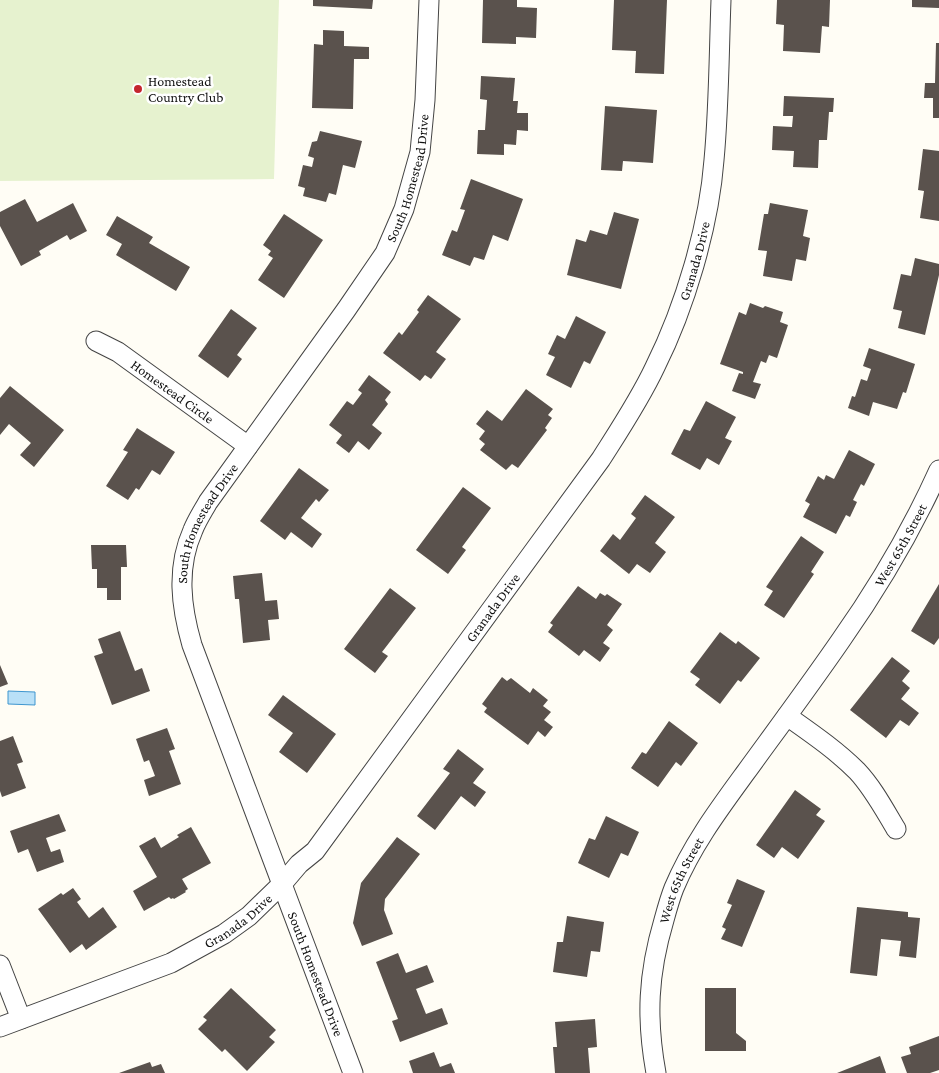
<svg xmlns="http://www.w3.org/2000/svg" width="939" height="1073" font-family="'Crimson Pro',serif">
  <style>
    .pitch { fill: #e6f2cf }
    .water { fill: #b9e0f7; stroke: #3f96cf }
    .building { fill: #5a524d }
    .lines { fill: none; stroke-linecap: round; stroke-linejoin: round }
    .street-casing { stroke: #444; stroke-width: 21 }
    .street { stroke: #fff; stroke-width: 19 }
    .poi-dot { fill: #c4262e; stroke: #fff; stroke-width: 2 }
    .labels { text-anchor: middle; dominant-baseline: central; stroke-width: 5; stroke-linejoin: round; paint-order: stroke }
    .poi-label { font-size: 14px; fill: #111; stroke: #fff; text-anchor: start }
    .street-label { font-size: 14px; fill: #111; stroke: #fff }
  </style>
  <rect width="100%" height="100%" fill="#fffdf5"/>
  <path class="pitch" d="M0 0H279L274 179 0 181Z"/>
  <path class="water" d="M8 691 35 692V705L8 704Z"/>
  <path class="building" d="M313 0H373L372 9 313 6Z
    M483 0H517V7L537 8 536 38 516 37V44L482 43Z
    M614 0H667L664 74 635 73 636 51 612 50Z
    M777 0H830L829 27 822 26 820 53 783 51 784 25 776 24Z
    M912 0H939V8L912 7Z
    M323 30 344 31V46L369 47V59H354L353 109 312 108 314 44 323 45Z
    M936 43H939V118H933V98H924L925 83H935Z
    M481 76 515 78 513 101H518L517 113H528V131L517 130 516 145 504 144V155L477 154 478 130H485L487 100 480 99Z
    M784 96 834 98 833 112H829L827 140H819L818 168 793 167 794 151 772 150 773 126 792 127 793 116H783Z
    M605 106 657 110 653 163 623 161 622 171 601 170Z
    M320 131 362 141 355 168 343 165 336 195 329 193 326 202 303 196 305 188 298 186 303 165 312 167 314 158 308 156 312 142 317 141Z
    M923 149 939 151V221L920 218 924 191 918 190Z
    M471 179 523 199 508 241 493 235 484 260 474 257 470 266 442 255 452 230 457 232 465 210 460 209Z
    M25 199 37 222 73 203 87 231 70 240 67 235 39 251 41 255 21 266 0 226V212Z
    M770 203 808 210 803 236 810 238 806 261 796 259 792 281 763 276 767 251 758 250 764 214H768Z
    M614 212 639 219 621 289 567 275 576 239 586 242 590 230 607 235Z
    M284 214 323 240 284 298 258 280 273 258 268 255 271 251 263 245Z
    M117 216 153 237 149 243 190 267 176 291 116 255 122 244 106 235Z
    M915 258 939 264V275L925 335 898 328 902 311 893 309 901 274 911 276Z
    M428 295 461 319 436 352 446 359 431 379 425 375 420 381 383 353 399 332 402 335 419 312 417 310Z
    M750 303 763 308 765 306 783 312 780 322 788 325 777 358 769 355 766 363 761 361 753 382 761 384 755 399 732 391 739 373 743 374V372L720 364 739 312 746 315Z
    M231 309 257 328 237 355 242 359 228 378 198 356Z
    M576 316 606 332 590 364 584 361 571 388 546 375 555 357 548 354 557 335 565 339Z
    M869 348 915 364 906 393 903 392 897 409 873 402 869 416 848 408 852 396 855 397 861 379 867 381 871 369 863 366Z
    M369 375 391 392 385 400 388 404 372 425 382 433 369 450 358 441 349 453 336 443 342 435 329 425 347 401 353 405 362 393 358 390Z
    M10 386 64 430 34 467 20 455 31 443 9 424 0 435V398Z
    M526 389 553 409 548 415 552 418 545 428 547 430 518 468 512 464 506 470 480 450 485 444 479 439 485 431 476 424 487 410 502 421Z
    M706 401 736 417 725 438 732 441 719 465 707 458 700 470 671 454 684 429 690 431Z
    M137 428 175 452 160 475 152 470 139 490 136 488 128 500 106 486 128 452 123 450Z
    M849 450 875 464 864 486 861 484 853 500 857 502 850 517 846 515 836 534 803 517 810 504 805 501 818 476 824 480 826 475 834 479Z
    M299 468 329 490 319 502 316 499 301 518 322 534 312 548 291 532 285 540 260 521Z
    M463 487 491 508 462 547 466 550 448 574 416 550Z
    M645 495 675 517 655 543 666 552 650 573 637 564 629 574 600 551 613 534 620 540 636 518 631 514Z
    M801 536 824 552 811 572 814 574 784 618 764 605 773 591 766 587Z
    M91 545H126L127 567H121V600H107V588H97V569H92Z
    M262 573 265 601 277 600 279 619 268 620 270 640 243 643 239 599H235L233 576Z
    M939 584V638L934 645 911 631Z
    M578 586 596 599 600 593 605 596 607 594 622 604 607 625 613 630 603 643 610 648 600 662 584 650 579 656 548 632 553 625 550 623Z
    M390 588 416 608 382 652 388 656 375 673 344 649Z
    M120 631 135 671 142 668 150 691 112 705 94 656 103 653 98 639Z
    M720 632 736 644 738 641 760 658 741 682 738 680 720 704 695 685 700 679 690 672Z
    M892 657 910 671 902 681 910 688 901 699 919 713 909 726 900 720 886 738 850 710Z
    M0 665 8 684 0 687Z
    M502 677 507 681 511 678 530 693 533 688 548 700 543 706 551 712 544 720 553 727 545 737 538 731 528 745 484 712 487 708 482 704Z
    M283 695 336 734 307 773 279 752 293 733 268 715Z
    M669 721 698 743 681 766 676 762 658 787 631 768 642 752 646 754Z
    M167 728 175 749 169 751 181 784 149 796 144 780 155 776 149 760 144 762 136 739Z
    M13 736 23 762 17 764 26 788 2 797 0 791V741Z
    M458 749 484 769 473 783 486 792 475 807 461 796 435 830 417 816 450 773 443 769Z
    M795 790 821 809 816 815 825 821 798 859 782 847 774 858 756 845Z
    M59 814 66 831 46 838 51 852 60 849 64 862 37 872 28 849 18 853 10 831Z
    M606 816 639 832 628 856 621 853 609 878 578 863 589 838 595 840Z
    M191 827 211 863 182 879 188 889 185 891 186 892 174 899 173 898 171 899 169 897 144 911 133 891 157 877 139 846 155 837 161 848 179 837 177 835Z
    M397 837 420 854 385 899 384 910 393 934 362 946 353 923 361 883Z
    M737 879 765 891 742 947 721 939 726 929 722 927 732 905 727 903Z
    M73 888 81 899 77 902 89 918 103 907 117 927 86 950 82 944 70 953 38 909 61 893 63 895Z
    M857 907 908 912V917L920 918 916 958 899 956 901 941 881 939 877 976 850 973Z
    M567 916 604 922 600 952 591 951 587 977 553 972 557 942H563Z
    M398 953 406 973 427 965 434 982 416 989 426 1014 442 1008 448 1024 400 1042 392 1021 398 1019 376 962Z
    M231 988 276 1030 269 1037 275 1042 247 1071 225 1049 222 1052 198 1029 207 1020 203 1017Z
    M705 988H736V1033L746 1041V1051H705Z
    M595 1019 597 1047 588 1048 590 1073H555L553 1047H557L555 1022Z
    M939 1036V1070L930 1073H907L901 1057 911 1054 909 1047Z
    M434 1052 440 1067 451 1063 455 1073H413L409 1061Z
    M880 1056 886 1073H837Z
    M150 1062 152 1067 161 1064 165 1073H119Z"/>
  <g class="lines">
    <defs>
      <g id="street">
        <path id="s1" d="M96 341 118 352 248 446"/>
        <path d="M787 716C811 733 836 750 857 771 873 788 884 809 896 829"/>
        <path d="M0 965 21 1019"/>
        <path id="s2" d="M0 1027 171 963 224 934 249 916 282 884 299 864 315 851 601 459C620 429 640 399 655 367 685 307 709 226 714 160 719 107 719 53 721 0"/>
        <path id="s3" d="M353 1073 192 645C181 607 176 568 193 530 197 520 203 511 208 502L346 310 385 253 404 209 420 152 425 100 429 0"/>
        <path id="s4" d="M656 1073C646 1018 648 974 664 920 667 909 670 898 674 888 692 845 719 809 746 772 778 728 810 685 841 640 879 586 912 530 939 470"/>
      </g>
    </defs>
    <use href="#street" class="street-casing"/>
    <use href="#street" class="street"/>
  </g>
  <circle class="poi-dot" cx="138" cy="89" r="5"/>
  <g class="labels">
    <g class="poi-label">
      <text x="148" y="81">Homestead<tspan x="148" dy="16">Country Club</tspan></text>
    </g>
    <g class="street-label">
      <text stroke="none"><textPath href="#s3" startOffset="991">South Homestead Drive</textPath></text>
      <text stroke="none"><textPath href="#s2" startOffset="1072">Granada Drive</textPath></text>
      <text stroke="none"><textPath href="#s1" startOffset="92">Homestead Circle</textPath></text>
      <text stroke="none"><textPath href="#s3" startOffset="586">South Homestead Drive</textPath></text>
      <text stroke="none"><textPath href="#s4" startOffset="600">West 65th Street</textPath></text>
      <text stroke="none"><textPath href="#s2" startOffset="668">Granada Drive</textPath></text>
      <text stroke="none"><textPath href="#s4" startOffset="198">West 65th Street</textPath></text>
      <text stroke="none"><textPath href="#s2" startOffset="262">Granada Drive</textPath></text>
      <text transform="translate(316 974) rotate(69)">South Homestead Drive</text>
    </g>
  </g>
</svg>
